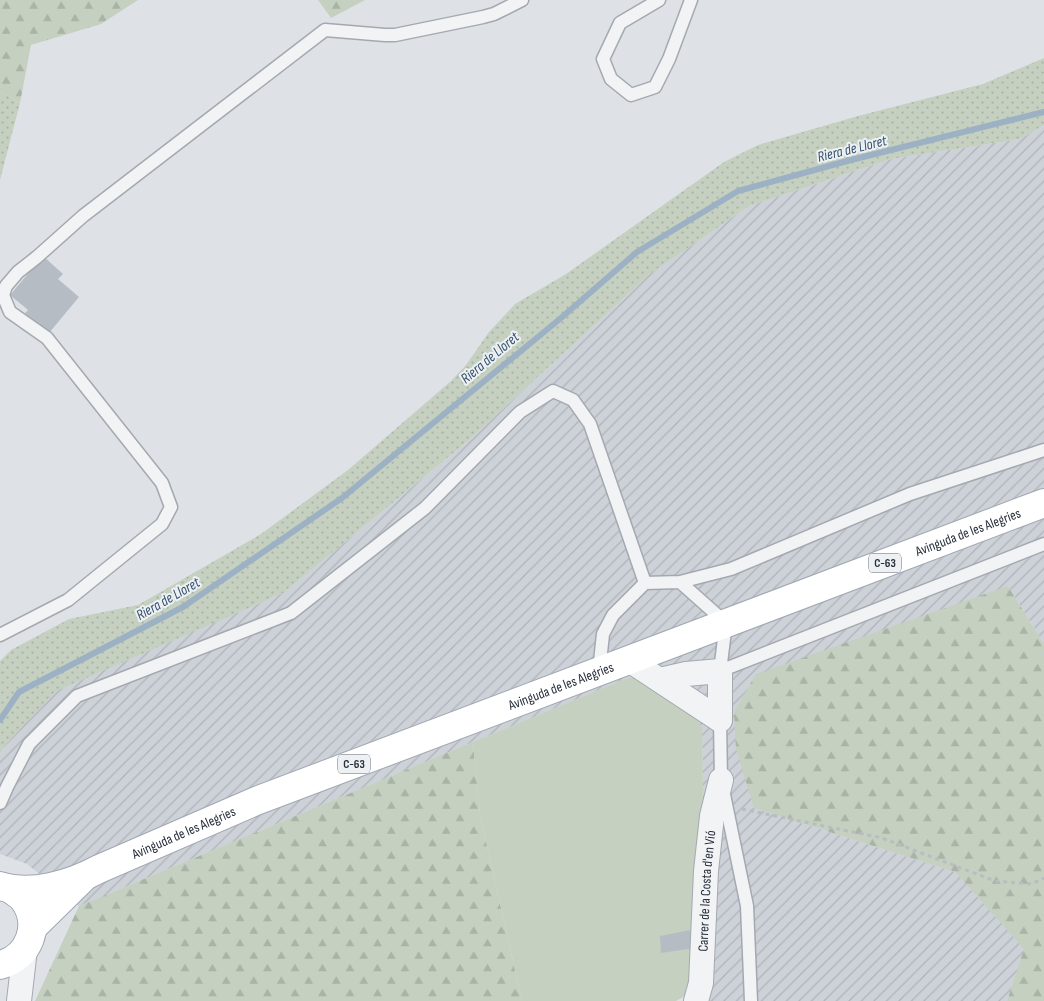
<svg xmlns="http://www.w3.org/2000/svg" width="1044" height="1001" font-family="'Sofia Sans Condensed',sans-serif">
  <style>
    .industrial { fill: url(#industrial-furrows) }
    .grass { fill: url(#grass-dots) }
    .forest { fill: url(#forest-firs) }
    .garden { fill: #c5d0c0 }
    .lines { fill: none; stroke-linecap: round; stroke-linejoin: round }
    .stream { stroke: #9cb2c4; stroke-width: 6 }
    .building { fill: #b6bcc3 }
    .service-casing { stroke: #a4a9b0; stroke-width: 15 }
    .minor-casing { stroke: #a4a9b0; stroke-width: 26 }
    .primary-casing { stroke: #9fa7b1; stroke-width: 30 }
    .path { stroke: #b9bdc1; stroke-width: 3; stroke-dasharray: 4 4; stroke-linecap: butt }
    .service { stroke: #f1f3f5; stroke-width: 12 }
    .minor { stroke: #f1f3f5; stroke-width: 24 }
    .primary { stroke: #fff; stroke-width: 28 }
    .labels { text-anchor: middle; dominant-baseline: central; stroke-width: 4; stroke-linejoin: round; paint-order: stroke }
    .shield { fill: #eef1f4; stroke: #646b73; stroke-width: 1 }
    .shield-label { font-size: 12px; font-weight: bold; fill: #29313c }
    .street-label { font-size: 14px; fill: #29313c; stroke: #eef1f4 }
    .water-label { font-size: 15px; font-style: italic; fill: #36526d; stroke: #eef1f4 }
  </style>
  <defs>
    <pattern id="industrial-furrows" width="10" height="10" patternUnits="userSpaceOnUse" patternTransform="scale(1.25)"><rect width="10" height="10" fill="#cdd1d8"/><path d="M-1 1l2-2M0 10L10 0M9 11l2-2" fill="none" stroke="#b0b4ba"/></pattern>
    <pattern id="grass-dots" width="8" height="8" patternUnits="userSpaceOnUse" patternTransform="scale(1.25)"><rect width="8" height="8" fill="#c5d0c0"/><path d="M2 2h.1M6 6h.1" fill="none" stroke="#a9b3a6" stroke-width="1.8" stroke-linecap="round"/></pattern>
    <pattern id="forest-firs" width="22" height="20" patternUnits="userSpaceOnUse" patternTransform="scale(1.25)"><rect width="22" height="20" fill="#c5d0c0"/><path d="M5 1l3.5 6h-7zM16 11l3.5 6h-7z" fill="#a9b3a6"/></pattern>
  </defs>
  <rect width="100%" height="100%" fill="#dee2e7"/>
  <path class="industrial" d="M1044 125V644L1008 586 754 808 955 872 1025 949 1007 1001H684L687 995 699 910 703 790 702 726 630 677 79 906 27 864 0 854V754L3 747 55 691 283 593 470 439 650 274 749 206 891 159 1020 139Z"/>
  <path class="grass" d="M1044 58V125L1020 139 891 159 749 206 650 274 470 439 283 593 56 691 3 747 0 754V661L11 650 69 619 138 605 261 534 348 470 451 381 466 365 489 332 515 304 566 274 724 162 758 145 858 116 983 84Z
    M0 92 20 103 0 180Z"/>
  <path class="forest" d="M0 0H138L101 24 31 45 20 103 0 92Z
    M318 0H365L331 18Z
    M1008 586 1044 644V1001H1007L1024 949 955 872 754 808 736 749 734 712 756 674Z
    M473 742 480 815 522 1001H35L79 906Z"/>
  <path class="garden" d="M630 677 682 703 702 726 703 790 696 963 687 995 676 1001H522L480 815 473 742Z"/>
  <g class="lines">
    <path class="stream" d="M0 720 19 692 183 607 342 498 561 318 637 252 738 191 851 160 1044 112"/>
  </g>
  <path class="building" d="M43 256 63 274 58 279 79 297 49 333 25 313 28 310 10 295Z
    M690 930 694 948 661 953 660 936Z"/>
  <g class="lines">
    <defs>
      <path id="service" d="M659 0 620 23 603 59 611 79 631 95 655 87 669 59 691 0
        M680 582 731 569 910 494 1044 450
        M0 635 68 600 162 524 171 507 162 483 47 338 10 312 3 295 6 286 18 272 37 257 83 216 325 30 385 35H395L483 17 494 14 522 0
        M599 671 603 634 613 615 645 583 680 582 726 623 720 671 1044 544
        M720 720 721 780 747 906 751 1001
        M0 803 7 787 29 744 77 696 291 613 425 508 520 412 553 391 573 400 590 424 645 583"/>
      <g id="minor">
        <path d="M629 660 720 720"/>
        <path d="M660 680 686 674 720 671V720"/>
        <path d="M19 1001 25 949"/>
        <path id="s1" d="M696 1001 701 983 706 871 712 816 721 780"/>
      </g>
      <g id="primary">
        <path id="s2" d="M0 886C32 896 71 884 99 869L256 801 1044 503"/>
        <path d="M33 927 82 879"/>
        <path d="M0 965C29 958 42 925 24 900 21 896 16 893 12 890"/>
      </g>
    </defs>
    <use href="#service" class="service-casing"/>
    <use href="#minor" class="minor-casing"/>
    <use href="#primary" class="primary-casing"/>
    <path class="path" d="M742 809 882 838 995 881 1031 884 1044 878"/>
    <use href="#service" class="service"/>
    <use href="#minor" class="minor"/>
    <use href="#primary" class="primary"/>
  </g>
  <g class="labels">
    <g class="shield">
      <rect x="869" y="553.5" width="32" height="19" rx="4"/>
      <rect x="338" y="754.5" width="32" height="19" rx="4"/>
    </g>
    <g class="shield-label">
      <text x="885" y="563">C-63</text>
      <text x="354" y="764">C-63</text>
    </g>
    <g class="street-label">
      <text stroke="none"><textPath href="#s2" startOffset="1035">Avinguda de les Alegries</textPath></text>
      <text stroke="none"><textPath href="#s2" startOffset="600">Avinguda de les Alegries</textPath></text>
      <text stroke="none"><textPath href="#s2" startOffset="195">Avinguda de les Alegries</textPath></text>
      <text stroke="none"><textPath href="#s1" startOffset="111">Carrer de la Costa d'en Vió</textPath></text>
    </g>
    <g class="water-label">
      <text transform="translate(852 149) rotate(-14)">Riera de Lloret</text>
      <text transform="translate(490 358) rotate(-40)">Riera de Lloret</text>
      <text transform="translate(168 599) rotate(-30)">Riera de Lloret</text>
    </g>
  </g>
</svg>
